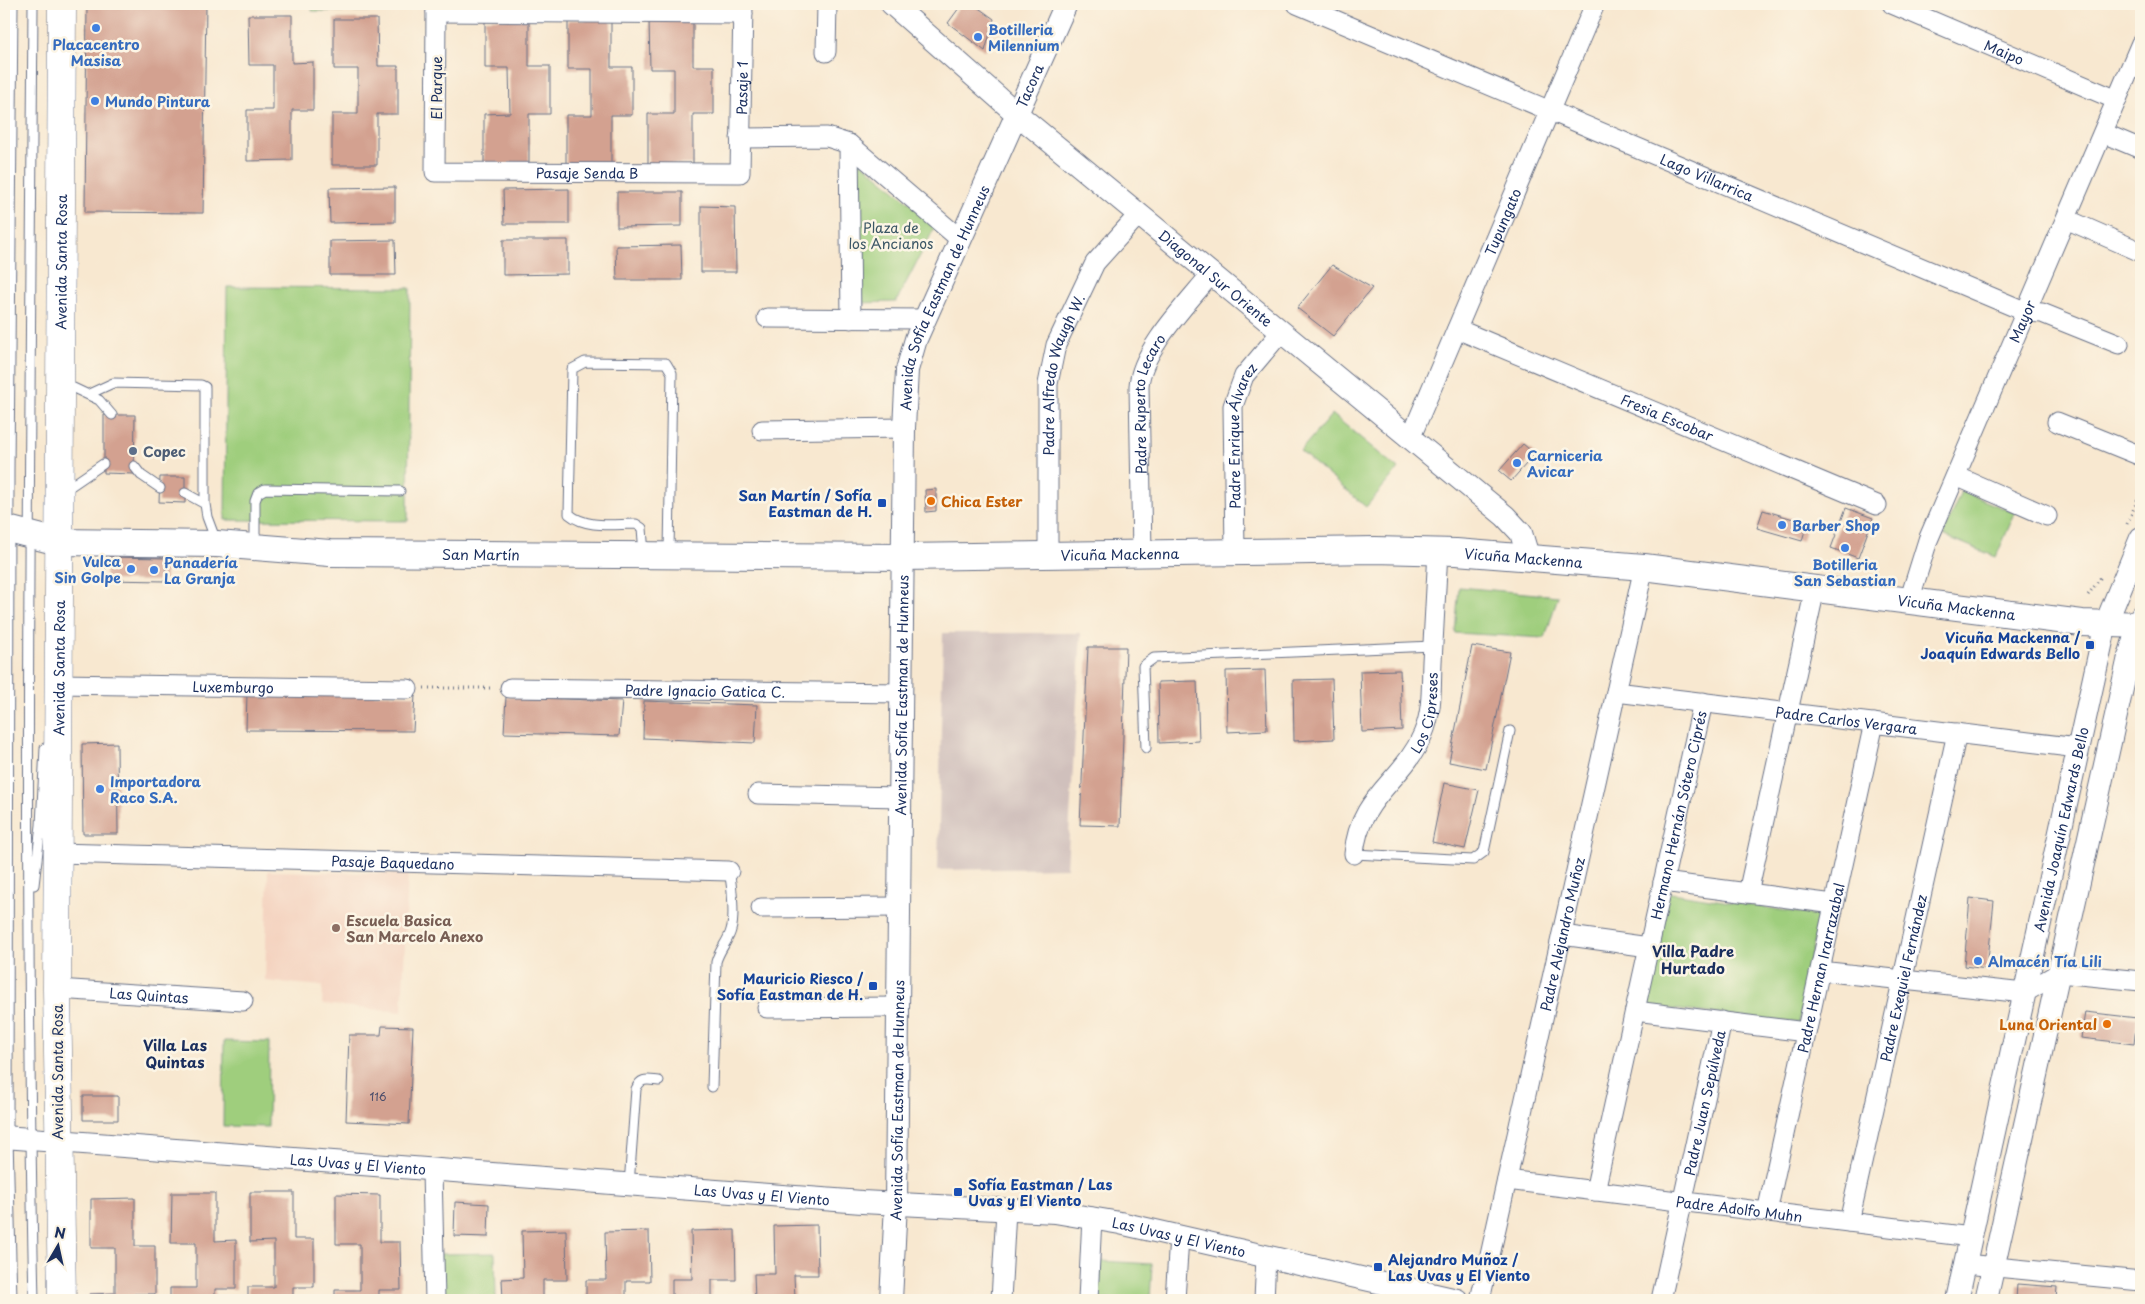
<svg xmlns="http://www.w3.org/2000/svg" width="2145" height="1304" font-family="'Playpen Sans',sans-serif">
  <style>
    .built { fill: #f4d3c0 }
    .industrial { fill: #d0c0bc }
    .green { fill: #9fce7d; stroke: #5d7e6e }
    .building { fill: #d3a190 }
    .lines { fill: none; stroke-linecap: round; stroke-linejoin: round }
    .service-casing { stroke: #687086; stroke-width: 11 }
    .minor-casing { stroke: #687086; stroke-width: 21 }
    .tertiary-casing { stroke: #687086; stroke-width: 24 }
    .secondary-casing { stroke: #687086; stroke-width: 28 }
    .primary-casing { stroke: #687086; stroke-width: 29 }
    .path { stroke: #687086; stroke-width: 3; stroke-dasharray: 1 4; stroke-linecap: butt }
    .service { stroke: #fff; stroke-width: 9 }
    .minor { stroke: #fff; stroke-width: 19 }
    .tertiary { stroke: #fff; stroke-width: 22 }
    .secondary { stroke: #fff; stroke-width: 26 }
    .primary { stroke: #fff; stroke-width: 28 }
    .shop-dot { fill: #3f7fe0; stroke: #fcf5e5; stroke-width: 2 }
    .service-dot { fill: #5c6f8a; stroke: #fcf5e5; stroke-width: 2 }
    .food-dot { fill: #e8710a; stroke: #fcf5e5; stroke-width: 2 }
    .transit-dot { fill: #1a4fb4; stroke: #fcf5e5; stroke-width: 2 }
    .education-dot { fill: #8d6e63; stroke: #fcf5e5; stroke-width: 2 }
    .labels { text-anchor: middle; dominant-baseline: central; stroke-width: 5; stroke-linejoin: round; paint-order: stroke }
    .number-label { font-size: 11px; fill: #494c6a }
    .shop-label { font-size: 14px; font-weight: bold; fill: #366cbe; stroke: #fcf5e5; text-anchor: start }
    .street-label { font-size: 14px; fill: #1b2f5e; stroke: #fcf5e5 }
    .park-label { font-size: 14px; fill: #3c5766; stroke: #fcf5e5 }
    .service-label { font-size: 14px; font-weight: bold; fill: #4e5e75; stroke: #fcf5e5; text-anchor: start }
    .transit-label { font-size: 14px; font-weight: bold; fill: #164399; stroke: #fcf5e5; text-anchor: end }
    .food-label { font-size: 14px; font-weight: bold; fill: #c56008; stroke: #fcf5e5; text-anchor: start }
    .education-label { font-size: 14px; font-weight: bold; fill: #785e54; stroke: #fcf5e5; text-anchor: start }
    .neighbourhood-label { font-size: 15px; font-weight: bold; fill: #1b2f5e; stroke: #fcf5e5 }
  </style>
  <rect width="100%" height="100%" fill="#fcf5e5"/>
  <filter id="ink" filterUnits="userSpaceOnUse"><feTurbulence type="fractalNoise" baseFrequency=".02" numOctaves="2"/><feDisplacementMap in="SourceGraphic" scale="10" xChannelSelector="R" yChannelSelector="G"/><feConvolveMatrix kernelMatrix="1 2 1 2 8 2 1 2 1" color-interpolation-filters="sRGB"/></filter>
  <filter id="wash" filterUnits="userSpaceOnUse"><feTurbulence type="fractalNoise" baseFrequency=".0096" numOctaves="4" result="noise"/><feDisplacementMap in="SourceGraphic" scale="20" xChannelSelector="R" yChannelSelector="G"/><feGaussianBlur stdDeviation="1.12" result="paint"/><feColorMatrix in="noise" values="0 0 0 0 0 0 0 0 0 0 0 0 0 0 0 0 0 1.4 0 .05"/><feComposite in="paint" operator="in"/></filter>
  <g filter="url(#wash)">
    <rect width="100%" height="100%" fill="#f8e8d0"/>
    <path class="built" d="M268 871 408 874 402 1012 322 1004 323 986 265 981Z"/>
    <path class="industrial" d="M943 633H1081L1067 868 938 870Z"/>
    <path class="green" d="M312 4H386V11H312Z
      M854 156 936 225 896 302 857 303Z
      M227 287 410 288 408 521 225 520Z
      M1332 414 1398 469 1366 507 1300 451Z
      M1961 491 2015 513 1996 557 1943 535Z
      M1459 587 1558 596 1545 638 1455 633Z
      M1666 892 1818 916 1799 1023 1644 1006Z
      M224 1041 269 1042 268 1127 223 1126Z
      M495 1253 496 1300H441L440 1254Z
      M1101 1261 1152 1264 1150 1300H1098Z"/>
    <g id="blocks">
      <path class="building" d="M87 4H206L203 213 85 212Z
        M962 4H973L994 19 985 51 948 23Z
        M248 15H292V63L313 62V110H292V160L247 161V110H273V65H249Z
        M529 18V66H550V114H529V164H484V114L510 113 509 68H485V19Z
        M334 19H377L378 66H398V114H377V165H332V114H358V69H334Z
        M649 19H693V66H714V114H693V164L648 165V114H674V69H650Z
        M568 20H611V67H632V115H611V165H566V115H592V69H568Z
        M395 187V222L330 223 329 188Z
        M569 189V224H504L503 190Z
        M617 192H682V226L617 227Z
        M701 206 735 207 736 272H701Z
        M395 240 396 275H330V241Z
        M503 240H568V274L503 275Z
        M681 245 682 280H617L616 246Z
        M1332 265 1372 288 1333 336 1297 308Z
        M104 415H135L134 474 104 473Z
        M1523 444 1535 454 1511 481 1499 471Z
        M160 477H185V503L159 502Z
        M936 489V511L926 512 925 490Z
        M1846 508 1873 518 1858 558 1831 548Z
        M1763 510 1807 523 1802 541 1757 528Z
        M106 557 166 558V581L105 580Z
        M1472 646 1510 652 1486 769 1449 762Z
        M1088 647H1126L1120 826 1080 825Z
        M1265 670 1267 730 1227 732 1226 671Z
        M1400 670 1402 730 1362 732 1360 671Z
        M1332 679 1334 739 1294 741 1293 680Z
        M1197 681 1199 741 1159 743 1158 682Z
        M247 693 415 695 413 731 246 730Z
        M506 697 622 701 619 736 504 733Z
        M644 701 757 705 755 743 643 738Z
        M117 743 118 834H83L82 744Z
        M1444 783 1479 790 1465 849 1432 842Z
        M1970 898 1994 901 1987 969 1964 966Z
        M2085 1012 2137 1018 2134 1044 2081 1038Z
        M382 1026 413 1027 409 1124 346 1121 349 1035H381Z
        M83 1096H118V1120H83Z
        M250 1192H294V1239H314V1287H293V1300H248V1287H274V1241L250 1242Z
        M172 1193H215V1241L236 1240V1289H215V1300H170V1288H196V1243H171Z
        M336 1194 380 1195V1242H400L401 1290H379V1300H335V1290H360V1244H336Z
        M135 1198V1246H155V1294H134V1300H89V1294L115 1293V1248H91V1199Z
        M455 1202 489 1204 488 1237 454 1236Z
        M817 1225 818 1275H794L795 1300H755L754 1274H775L774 1226Z
        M566 1230 567 1280H543V1300H503L502 1279 523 1278 522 1231Z
        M735 1230 736 1280H712V1300H672V1279H692L691 1231Z
        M649 1231 650 1281H626V1300H586V1280H606L605 1232Z
        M2017 1284 2057 1287 2056 1300H2016Z"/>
    </g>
  </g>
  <g filter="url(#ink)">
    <use href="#blocks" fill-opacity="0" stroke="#687086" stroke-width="1"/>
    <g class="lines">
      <defs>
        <path id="service" d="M33 4C30 436 24 868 34 1300
          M63 383 99 400 112 415
          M89 394 113 383 201 385 205 387V504L207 517 216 541
          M134 466 141 475 160 488
          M65 490 103 464
          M185 493 205 504
          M255 544V501L258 493 265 489 400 491
          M644 554 642 528 636 524C613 524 587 529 569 514L572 369 585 362 666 363 672 373 669 552
          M1146 748 1143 666 1154 658 1433 646
          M1354 854 1473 860 1484 852 1510 731
          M34 885 41 825 45 748
          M712 1087 716 962C719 950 729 940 731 930 735 918 732 885 729 871
          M629 1185 636 1089C641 1077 648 1080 659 1081
          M12 1300 8 1137 9 471 13 4"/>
        <g id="minor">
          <path id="s1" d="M436 4 435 172 740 173 743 4"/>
          <path id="s2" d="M1297 4 2017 308 2026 312 2042 313 2119 344"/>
          <path id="s3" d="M1892 4 2117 100"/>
          <path d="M436 12 743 14"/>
          <path d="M826 52 827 4"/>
          <path d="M2103 133 2141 149"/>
          <path d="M740 138 827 137 849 144 960 239"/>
          <path d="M849 144 851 319"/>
          <path d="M2066 219 2141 252"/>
          <path d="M767 318 924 319"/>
          <path id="s4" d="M1457 329 1877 505"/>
          <path d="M2057 422 2141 456"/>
          <path d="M762 430 904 428"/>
          <path id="s5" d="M1410 439 1595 4"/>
          <path d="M1956 476 2047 516"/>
          <path id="s6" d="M1235 552 1233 406 1244 376 1281 332"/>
          <path id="s7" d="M1142 553 1139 386C1141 350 1188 303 1211 274"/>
          <path id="s8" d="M1048 554V384L1056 345 1095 263 1139 214"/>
          <path id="s9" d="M1909 601 1928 540 2141 43"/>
          <path id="s10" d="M58 684 408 689"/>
          <path id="s11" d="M510 688 901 693"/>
          <path id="s12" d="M1616 692 2078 748"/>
          <path d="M758 794 900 797"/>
          <path id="s13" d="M57 853 729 871"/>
          <path id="s14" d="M1354 854C1359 795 1403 782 1423 734 1433 711 1431 686 1432 662 1434 625 1436 588 1438 551"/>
          <path d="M1663 882 1834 904"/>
          <path d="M1748 893 1815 589"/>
          <path d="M761 908 899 907"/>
          <path d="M1562 935 1649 947"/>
          <path d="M1820 971 2024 993 2059 973 2141 981"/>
          <path id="s15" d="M57 989 243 1001"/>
          <path d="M767 1008 898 1007"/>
          <path d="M1635 1011 1806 1032"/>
          <path d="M432 1171 435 1300"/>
          <path id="s16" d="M1507 1180 1971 1237"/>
          <path id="s17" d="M1595 1191 1703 702"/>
          <path id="s18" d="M1767 1212 1874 723"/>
          <path id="s19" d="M1849 1222 1957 733"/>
          <path d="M1965 1264 2141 1281"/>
          <path d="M1001 1300 1006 1210"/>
          <path d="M1088 1300 1092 1217"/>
          <path d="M1175 1300 1179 1237"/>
          <path d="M1264 1300 1266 1257"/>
          <path id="s20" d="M1480 1300 1644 567"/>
          <path id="s21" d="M1661 1300 1722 1021"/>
        </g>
        <g id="tertiary">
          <path id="s22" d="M892 4 1017 114 1505 516 1521 533 1528 556"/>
          <path id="s23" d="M4 1137 862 1202 1055 1212 1120 1223 1457 1300"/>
          <path id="s24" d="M891 1300 896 1204 904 428 907 370 916 339 1066 4"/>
          <path id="s25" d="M1957 1300 2106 623 2141 538"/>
          <path d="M1986 1300 2129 657 2141 616"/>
        </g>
        <g id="secondary">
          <path id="s26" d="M4 528 58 542 217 544 330 553 903 557 1375 550 1456 552 1644 567 2082 623 2141 625"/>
        </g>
        <g id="primary">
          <path id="s27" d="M62 1300 57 989 62 4"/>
        </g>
      </defs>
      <use href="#service" class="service-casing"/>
      <use href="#minor" class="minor-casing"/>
      <use href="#tertiary" class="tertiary-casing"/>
      <use href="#secondary" class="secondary-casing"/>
      <use href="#primary" class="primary-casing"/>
      <path class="path" d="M2127 524 2141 492
        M2088 595 2101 577
        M424 688H493"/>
      <use href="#service" class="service"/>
      <use href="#minor" class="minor"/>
      <use href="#tertiary" class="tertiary"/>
      <use href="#secondary" class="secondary"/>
      <use href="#primary" class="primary"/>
    </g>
  </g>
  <g class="shop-dot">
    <circle cx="96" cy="28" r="5"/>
    <circle cx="978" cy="37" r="5"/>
    <circle cx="95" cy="101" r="5"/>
    <circle cx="1517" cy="463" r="5"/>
    <circle cx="1782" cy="525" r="5"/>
    <circle cx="1845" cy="548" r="5"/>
    <circle cx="131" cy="569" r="5"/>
    <circle cx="154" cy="570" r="5"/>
    <circle cx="100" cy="789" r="5"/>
    <circle cx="1978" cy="961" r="5"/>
  </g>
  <circle class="service-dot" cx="133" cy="451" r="5"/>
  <g class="food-dot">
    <circle cx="931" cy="501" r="5"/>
    <circle cx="2107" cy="1024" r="5"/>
  </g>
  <g class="transit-dot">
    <rect x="877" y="498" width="10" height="10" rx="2.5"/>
    <rect x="2085" y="640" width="10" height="10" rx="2.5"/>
    <rect x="868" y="981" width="10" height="10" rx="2.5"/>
    <rect x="953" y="1187" width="10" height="10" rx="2.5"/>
    <rect x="1373" y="1262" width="10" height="10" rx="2.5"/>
  </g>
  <circle class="education-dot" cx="336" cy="928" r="5"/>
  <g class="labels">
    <g class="number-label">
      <text x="378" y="1096">116</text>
    </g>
    <g class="shop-label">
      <text x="988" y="29">Botilleria<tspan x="988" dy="16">Milennium</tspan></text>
      <text x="96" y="44" text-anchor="middle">Placacentro<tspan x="96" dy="16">Masisa</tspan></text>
      <text x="105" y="101">Mundo Pintura</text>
      <text x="1527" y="455">Carniceria<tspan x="1527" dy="16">Avicar</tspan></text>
      <text x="1792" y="525">Barber Shop</text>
      <text x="121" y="561" text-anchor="end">Vulca<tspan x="121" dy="16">Sin Golpe</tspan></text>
      <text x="164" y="562">Panadería<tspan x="164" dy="16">La Granja</tspan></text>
      <text x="1845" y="564" text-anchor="middle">Botilleria<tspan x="1845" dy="16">San Sebastian</tspan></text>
      <text x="110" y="781">Importadora<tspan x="110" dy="16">Raco S.A.</tspan></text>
      <text x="1988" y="961">Almacén Tía Lili</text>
    </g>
    <g class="street-label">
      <text stroke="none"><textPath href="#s3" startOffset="122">Maipo</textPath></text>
      <text stroke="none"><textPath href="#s24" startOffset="1240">Tacora</textPath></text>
      <text transform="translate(436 88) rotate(-90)">El Parque</text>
      <text stroke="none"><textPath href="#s1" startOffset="558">Pasaje 1</textPath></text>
      <text stroke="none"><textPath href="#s1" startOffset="320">Pasaje Senda B</textPath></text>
      <text stroke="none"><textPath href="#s2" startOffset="445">Lago Villarrica</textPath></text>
      <text stroke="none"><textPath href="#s5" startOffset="236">Tupungato</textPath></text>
      <text stroke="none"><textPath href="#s27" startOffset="1038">Avenida Santa Rosa</textPath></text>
      <text stroke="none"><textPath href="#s22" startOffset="424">Diagonal Sur Oriente</textPath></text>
      <text stroke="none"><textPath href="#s24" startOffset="1010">Avenida Sofía Eastman de Hunneus</textPath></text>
      <text stroke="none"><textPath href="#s9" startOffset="302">Mayor</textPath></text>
      <text stroke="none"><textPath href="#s8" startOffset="182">Padre Alfredo Waugh W.</textPath></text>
      <text stroke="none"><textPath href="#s7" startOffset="151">Padre Ruperto Lecaro</textPath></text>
      <text stroke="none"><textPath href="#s4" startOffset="228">Fresia Escobar</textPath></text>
      <text stroke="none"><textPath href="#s6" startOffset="118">Padre Enrique Álvarez</textPath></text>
      <text stroke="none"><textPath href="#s26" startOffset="479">San Martín</textPath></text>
      <text stroke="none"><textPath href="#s26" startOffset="1118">Vicuña Mackenna</textPath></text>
      <text stroke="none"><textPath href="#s26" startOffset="1522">Vicuña Mackenna</textPath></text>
      <text stroke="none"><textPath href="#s26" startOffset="1958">Vicuña Mackenna</textPath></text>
      <text stroke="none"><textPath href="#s27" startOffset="632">Avenida Santa Rosa</textPath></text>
      <text stroke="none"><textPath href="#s10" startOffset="175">Luxemburgo</textPath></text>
      <text stroke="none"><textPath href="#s11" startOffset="195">Padre Ignacio Gatica C.</textPath></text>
      <text stroke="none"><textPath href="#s24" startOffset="605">Avenida Sofía Eastman de Hunneus</textPath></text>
      <text stroke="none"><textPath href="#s14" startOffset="162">Los Cipreses</textPath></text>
      <text stroke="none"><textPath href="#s12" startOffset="232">Padre Carlos Vergara</textPath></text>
      <text stroke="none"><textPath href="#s17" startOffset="385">Hermano Hernán Sótero Ciprés</textPath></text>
      <text stroke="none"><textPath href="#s25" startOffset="482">Avenida Joaquín Edwards Bello</textPath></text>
      <text stroke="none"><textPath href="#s13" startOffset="336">Pasaje Baquedano</textPath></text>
      <text stroke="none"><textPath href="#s20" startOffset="375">Padre Alejandro Muñoz</textPath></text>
      <text stroke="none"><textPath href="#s18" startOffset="250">Padre Hernan Irarrazabal</textPath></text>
      <text stroke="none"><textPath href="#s19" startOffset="250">Padre Exequiel Fernández</textPath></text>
      <text stroke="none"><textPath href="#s15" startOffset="92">Las Quintas</textPath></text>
      <text transform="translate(57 1072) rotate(-90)">Avenida Santa Rosa</text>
      <text stroke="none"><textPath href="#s24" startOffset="200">Avenida Sofía Eastman de Hunneus</textPath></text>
      <text stroke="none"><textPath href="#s21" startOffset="202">Padre Juan Sepúlveda</textPath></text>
      <text stroke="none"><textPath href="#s23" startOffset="355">Las Uvas y El Viento</textPath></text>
      <text stroke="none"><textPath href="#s23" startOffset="760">Las Uvas y El Viento</textPath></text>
      <text stroke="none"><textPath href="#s16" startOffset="234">Padre Adolfo Muhn</textPath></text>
      <text stroke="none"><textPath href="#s23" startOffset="1180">Las Uvas y El Viento</textPath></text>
    </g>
    <g class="park-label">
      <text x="891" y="227">Plaza de<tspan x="891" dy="16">los Ancianos</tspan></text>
    </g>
    <g class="service-label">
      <text x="143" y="451">Copec</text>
    </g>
    <g class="transit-label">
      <text x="872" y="495">San Martín / Sofía<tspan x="872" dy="16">Eastman de H.</tspan></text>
      <text x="2080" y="637">Vicuña Mackenna /<tspan x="2080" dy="16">Joaquín Edwards Bello</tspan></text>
      <text x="863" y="978">Mauricio Riesco /<tspan x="863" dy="16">Sofía Eastman de H.</tspan></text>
      <text x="968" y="1184" text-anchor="start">Sofía Eastman / Las<tspan x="968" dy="16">Uvas y El Viento</tspan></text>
      <text x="1388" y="1259" text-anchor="start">Alejandro Muñoz /<tspan x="1388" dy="16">Las Uvas y El Viento</tspan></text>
    </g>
    <g class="food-label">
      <text x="941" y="501">Chica Ester</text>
      <text x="2097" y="1024" text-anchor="end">Luna Oriental</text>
    </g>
    <g class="education-label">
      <text x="346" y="920">Escuela Basica<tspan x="346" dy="16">San Marcelo Anexo</tspan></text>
    </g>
    <g class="neighbourhood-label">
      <text x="1693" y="950">Villa Padre<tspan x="1693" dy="17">Hurtado</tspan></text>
      <text x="175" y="1044">Villa Las<tspan x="175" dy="17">Quintas</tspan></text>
    </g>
  </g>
  <rect width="2145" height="1304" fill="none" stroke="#fcf5e5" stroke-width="20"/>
  <g transform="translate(58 1246) rotate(9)" stroke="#fcf5e5" stroke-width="4" paint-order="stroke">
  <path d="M0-4L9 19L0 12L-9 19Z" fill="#1b2f5e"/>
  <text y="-8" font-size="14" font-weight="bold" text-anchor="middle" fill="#1b2f5e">N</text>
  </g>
</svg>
